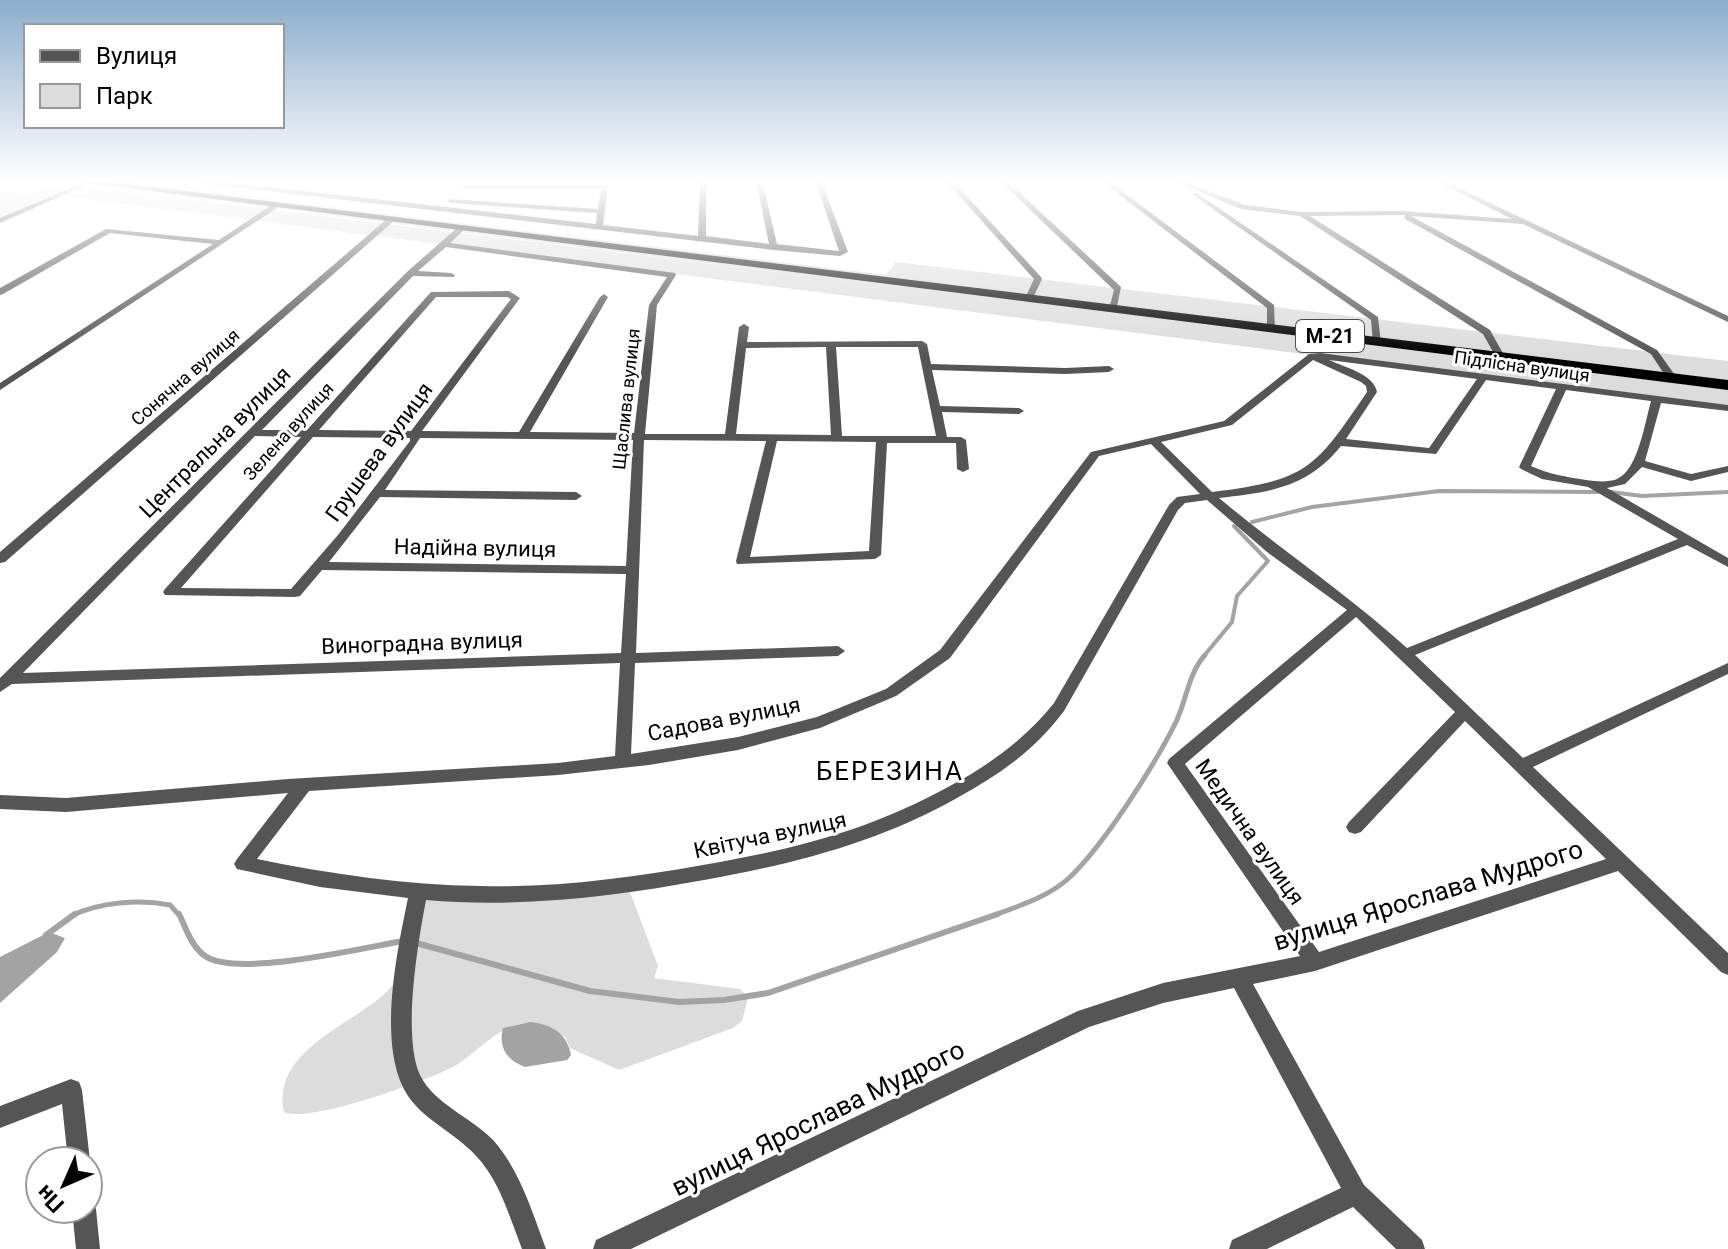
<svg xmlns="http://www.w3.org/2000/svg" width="1728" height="1249" font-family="Roboto,sans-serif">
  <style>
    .green { fill: #dcdcdc }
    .water { fill: #a3a3a3 }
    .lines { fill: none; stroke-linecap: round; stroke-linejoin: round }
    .stream-far2 { stroke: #a3a3a3; stroke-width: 4 }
    .stream-far1 { stroke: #a3a3a3; stroke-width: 5 }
    .stream { stroke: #a3a3a3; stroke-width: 6 }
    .trunk-casing { stroke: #dbdbdb; stroke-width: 4 }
    .minor { fill: #555; fill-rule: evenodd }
    .trunk { fill: #000; fill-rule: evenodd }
    .labels { text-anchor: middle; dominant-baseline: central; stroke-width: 6; stroke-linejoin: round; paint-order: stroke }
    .far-street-label { font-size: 18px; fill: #000; stroke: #fff }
    .shield { fill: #fff; stroke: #4c4c4c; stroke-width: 2 }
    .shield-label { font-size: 20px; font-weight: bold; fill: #000 }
    .street-label { font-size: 22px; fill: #000; stroke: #fff }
    .quarter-label { font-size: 26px; letter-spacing: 2px; fill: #000; stroke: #fff }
    .near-street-label { font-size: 26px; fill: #000; stroke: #fff }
  </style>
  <rect width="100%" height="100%" fill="#fff"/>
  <path class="green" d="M64 184 1728 389V408L54 195 0 221V191L30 193Z
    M896 262 1728 361V380L884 277Z
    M627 884 658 966 654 978 740 989 748 998 742 1021 733 1028 619 1070 570 1048 565 1037C554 1032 537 1021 525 1023 494 1028 479 1052 453 1067 426 1081 308 1124 284 1112 270 1048 360 1023 391 987 407 968 413 917 418 892Z"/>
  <path class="water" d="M49 932 65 938 57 952 0 1003V957Z
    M530 1022C551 1024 567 1033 571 1055L567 1060 525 1067C507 1060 498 1048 503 1028Z"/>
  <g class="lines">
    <path class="stream-far2" d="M1611 492 1642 496 1728 492
      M1252 522 1312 507 1439 491 1598 492
      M1203 657 1232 622 1237 596 1268 561 1234 526"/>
    <path class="stream-far1" d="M71 916C99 902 140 899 170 905L180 916
      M992 916C1018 906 1047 898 1069 878 1104 845 1154 766 1176 722 1187 699 1188 674 1205 655"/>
    <path class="stream" d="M179 914C186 928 191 946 205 956 237 978 362 948 403 941
      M46 935 75 914
      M416 943 590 991 679 1002 724 1000 768 993 998 914"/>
    <defs>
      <path id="trunk" d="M64 180H94L1728 380V390Z"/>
    </defs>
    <use href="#trunk" class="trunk-casing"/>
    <path class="minor" d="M130 180H139L122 187 117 186Z
      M187 180H207L596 224 597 213 451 203 447 201 451 199 598 209 601 189H464L461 187 464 185H605L608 187 603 225 698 236 700 180H706V236L769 244 756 180H762L777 244 839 251 815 180H821L848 252 840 256 774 250 190 182Z
      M945 180H952L1041 277 1042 279 1032 300 1025 298 1034 279Z
      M999 180H1006L1121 287 1116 311 1109 309 1114 290Z
      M1100 180H1107L1274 305 1275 331 1267 329V308Z
      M1171 180H1180L1245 205 1302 212 1402 211 1512 219 1434 180H1442L1728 316V322L1523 224 1411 216 1657 350 1677 378 1668 380 1651 354 1405 219V215L1310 216 1490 330 1505 357 1497 359 1483 334 1300 216 1241 209Z
      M88 181 93 182 0 223V218Z
      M1193 193H1197L1378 317 1381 344 1373 342 1371 320 1193 195Z
      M273 204 280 206 0 390V383L213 244 110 233 3 294 0 295V288L106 229 219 240Z
      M388 218 395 220 5 562 0 563V552Z
      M458 227 465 229 450 243 675 273 676 275 657 305 645 434H725L739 327 744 324 749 327 747 342 922 341 927 344 931 364 1065 368 1109 366 1114 369 1109 372 1065 374 932 370 940 406 1019 408 1024 411 1019 414 942 412 947 437H961L966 440 969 469 963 472 957 469 956 443H887L881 555 875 559 737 564 736 561 766 441 644 440 636 653 838 646 845 651 838 656 635 663 631 754 738 737 817 717 886 689 940 650 1091 452 1224 421 1309 354 1320 353 1728 405V411L1661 403 1645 461 1691 474 1728 466V472L1691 481 1642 467 1625 484 1607 488 1728 558V567L1687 545 1415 655 1523 758 1728 663V674L1533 767 1728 953V975L1721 972 1618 871 1315 971 1253 984 1364 1185 1422 1240 1425 1249H1396L1353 1207 1267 1249H1229L1232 1240 1341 1188 1234 988 1163 1003 1089 1027 631 1249H593L596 1240 1078 1011 1163 983 1300 956 1167 763 1169 759 1347 610 1267 552 1207 500 1185 503 1178 510 1064 711C1035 750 999 775 957 798 877 843 793 864 704 880 611 897 520 908 426 900 418 942 402 1036 420 1075 434 1104 471 1117 493 1140 520 1170 532 1212 546 1249H522C508 1213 498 1174 468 1148 449 1130 423 1118 408 1096 376 1048 397 952 408 898L320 887 237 869 234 864 237 859 288 793 66 812 0 809V795L66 798 288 779 558 763 615 756 620 663 12 684 0 692V678L408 271ZM446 247 667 277 649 305 634 433 530 432 608 297 604 294 600 297 519 432 422 431 520 298 509 291 431 292 307 430H262L413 276 454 277 455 275 451 273 418 271ZM436 297H507L511 299 411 431 319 430ZM826 347 831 435 736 434 746 348ZM836 347H918L936 436H842ZM1313 360 1361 382 1366 386 1367 392C1314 470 1307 480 1212 492L1161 442 1232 425ZM1329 360 1477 379 1429 448 1346 439 1377 392C1374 374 1344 367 1329 360ZM1486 380 1556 389 1519 467 1521 469 1542 479 1588 487 1678 539 1407 648C1347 594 1281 550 1219 498 1270 492 1307 488 1341 446L1436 454ZM1566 390 1651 401C1645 422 1638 470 1617 479 1607 483 1595 481 1586 480 1566 477 1549 474 1531 466ZM255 436 301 437 165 589 163 592 165 595 295 597 300 596 322 570 626 574 621 653 23 673ZM313 437 410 438V441L338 535 291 589 181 588ZM420 438 633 440 626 566 329 562 380 497 576 500 582 496 576 492 385 490ZM777 441 876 442 869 551 750 557ZM1151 444 1200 494 1177 497 1169 505 1054 703C1025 739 991 764 950 786 868 831 795 849 703 865 629 878 555 888 480 886 405 885 330 874 257 859L309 791 558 775 649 765 738 750 820 728 896 696 950 658 1099 456ZM1356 617 1455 712 1349 822 1346 827 1349 832 1355 834 1361 832 1465 721 1606 859 1319 952 1185 764Z
      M71 1079 79 1082 82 1090 90 1161 88 1167V1161H68L62 1104 0 1128V1106Z
      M88 1199 92 1201 96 1209 100 1249H76L72 1209H88Z"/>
    <use href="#trunk" class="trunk"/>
  </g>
  <linearGradient id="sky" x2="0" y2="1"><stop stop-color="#8cadcc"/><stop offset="0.51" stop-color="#fff"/><stop offset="1" stop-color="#fff" stop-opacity="0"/></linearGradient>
  <rect width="1728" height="355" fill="url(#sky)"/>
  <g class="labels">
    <g class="far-street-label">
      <text transform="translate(1522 366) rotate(8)">Підлісна вулиця</text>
      <text transform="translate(185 377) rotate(-41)">Сонячна вулиця</text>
      <text transform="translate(626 399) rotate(-84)">Щаслива вулиця</text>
      <text transform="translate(288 431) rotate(-48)">Зелена вулиця</text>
    </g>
    <rect class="shield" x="1296" y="320" width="68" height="32" rx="6"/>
    <g class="shield-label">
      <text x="1330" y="336">М-21</text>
    </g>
    <g class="street-label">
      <text transform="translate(215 442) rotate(-45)">Центральна вулиця</text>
      <text transform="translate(379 452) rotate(-54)">Грушева вулиця</text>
      <text transform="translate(475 548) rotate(1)">Надійна вулиця</text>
      <text transform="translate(422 643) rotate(-2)">Виноградна вулиця</text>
      <text transform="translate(724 719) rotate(-11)">Садова вулиця</text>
      <text transform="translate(1250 832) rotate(55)">Медична вулиця</text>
      <text transform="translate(770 835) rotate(-12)">Квітуча вулиця</text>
    </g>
    <g class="quarter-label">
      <text x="890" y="771">БЕРЕЗИНА</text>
    </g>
    <g class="near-street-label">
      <text transform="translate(1428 895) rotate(-17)">вулиця Ярослава Мудрого</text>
      <text transform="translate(818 1118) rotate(-26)">вулиця Ярослава Мудрого</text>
    </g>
  </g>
  <rect x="24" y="24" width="260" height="104" fill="#ffffff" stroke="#999999" stroke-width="2"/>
  <rect x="40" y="50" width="40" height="12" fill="#555555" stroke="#999999" stroke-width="2"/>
  <text x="96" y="64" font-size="24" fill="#000000">Вулиця</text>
  <rect x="40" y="84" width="40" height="24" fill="#dcdcdc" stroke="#999999" stroke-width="2"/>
  <text x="96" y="104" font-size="24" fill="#000000">Парк</text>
  <g transform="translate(64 1185) rotate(225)"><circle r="38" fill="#ffffff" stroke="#999999" stroke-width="2"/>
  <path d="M0-6L14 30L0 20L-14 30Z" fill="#000000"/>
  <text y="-12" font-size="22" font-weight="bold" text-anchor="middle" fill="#000000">Пн</text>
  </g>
</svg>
